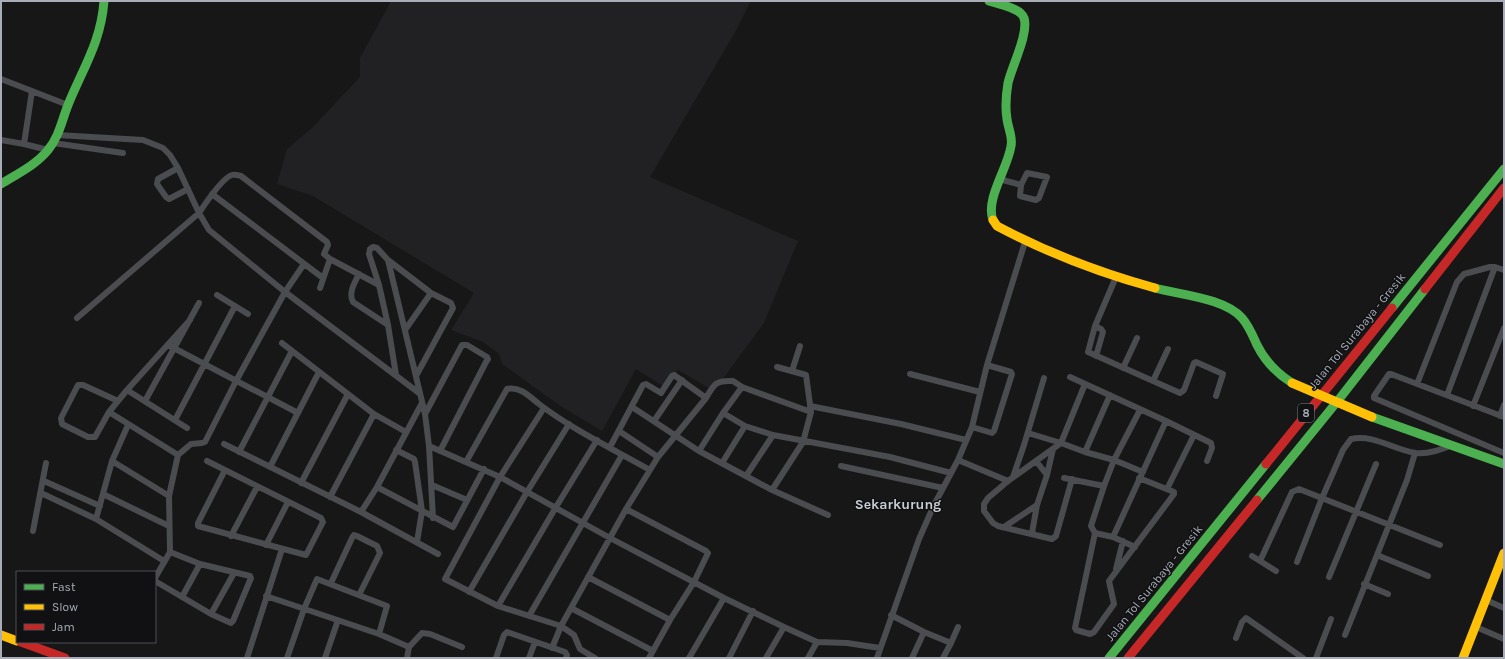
<svg xmlns="http://www.w3.org/2000/svg" width="1505" height="659" font-family="Karla,sans-serif">
  <style>
    .built { fill: #212123 }
    .lines { fill: none; stroke-linecap: round; stroke-linejoin: round }
    .street { stroke: #4b4c50; stroke-width: 6 }
    .fast { stroke: #4caf50; stroke-width: 9 }
    .slow { stroke: #ffc107; stroke-width: 9 }
    .jam { stroke: #c62828; stroke-width: 9 }
    .slow-bridge { stroke: #ffc107; stroke-width: 9 }
    .labels { text-anchor: middle; dominant-baseline: central; stroke-width: 3; stroke-linejoin: round; paint-order: stroke }
    .shield { fill: #111113; stroke: #7b7e86; stroke-width: 1 }
    .shield-label { font-size: 11px; font-weight: bold; fill: #a8adb8 }
    .street-label { font-size: 12px; fill: #a8adb8; stroke: #111113 }
    .quarter-label { font-size: 14px; font-weight: bold; fill: #c9ccd4; stroke: #111113 }
  </style>
  <rect width="100%" height="100%" fill="#171717"/>
  <path class="built" d="M391 1H751L734 34 650 177 798 241 764 323 714 391 678 370 666 388 636 369 602 431 559 405 502 364 499 354 483 342 451 330 474 293 313 196 277 184 287 149 312 128 360 77V58Z"/>
  <g class="lines">
    <path class="street" d="M1 79 68 105
      M57 135 143 140 163 148 170 155 178 168 199 213 209 230 285 292 419 393
      M1 140 24 144 48 150
      M53 143 123 153
      M24 144 32 91
      M178 168 158 179 157 184 166 197 169 199 188 189
      M999 179 1021 185 1020 196 1036 200 1039 198 1047 177 1027 173 1021 185
      M212 194 323 278
      M330 259 379 285
      M388 260 431 293 451 303 453 308 416 376
      M359 274C355 282 348 293 353 302L388 325
      M1116 277 1095 326 1088 352 1180 393 1184 390 1194 363 1196 362 1223 374 1216 396
      M217 295 248 314
      M77 318 199 213C205 204 222 178 232 175 235 174 237 175 241 176L327 242 328 245 324 254 330 259 320 288
      M1095 326 1101 329 1103 332 1096 356
      M405 330 431 293
      M282 343 374 414 406 432
      M168 345 298 413
      M1123 368 1137 338
      M792 371 800 346
      M910 374 980 392
      M396 375 388 325 379 285 369 254 370 249 373 247 377 248 388 260 425 414 429 446 433 518
      M1070 377 1166 421 1211 443 1212 448 1207 461
      M1153 381 1168 349
      M1417 384 1457 282 1464 274 1490 267H1495
      M127 390 187 428
      M1447 395 1495 267 1504 270
      M118 401 83 385H78L61 418 62 424 88 437H95L109 412 127 390 190 320
      M145 401 199 303
      M810 406 901 424 966 440
      M1473 406 1504 328
      M632 407 699 451 772 490 828 515
      M544 408 500 477 445 579 498 606 561 626 574 635 580 649 595 658
      M109 412 178 455
      M723 413 745 426 773 435 890 457 951 473
      M425 414 462 345H467L487 357 488 359 486 362 440 451
      M1500 416 1504 405
      M1504 417 1391 374H1389L1374 396V398L1504 453
      M175 420 235 306
      M654 421 682 380
      M972 427 992 433 994 431 1012 374 1011 372 987 365
      M619 431 658 457
      M1028 433 1061 443 1085 452 1114 460 1143 472
      M224 444 361 512 438 554
      M429 446 500 477 610 538 724 598 784 627 817 642 847 643 880 648
      M610 447 643 385 646 384 661 393 672 376 674 375 706 398C714 384 716 380 733 381L742 387
      M396 450 414 459 415 462 422 511 417 542
      M699 451 723 413 742 387 811 412
      M239 452 292 351
      M1085 452 1110 395
      M958 460 1008 481
      M112 461 169 496
      M207 461 321 518 323 522 306 555 198 526V523L225 470
      M1036 461 1047 475
      M466 462 507 389C520 386 530 397 539 404 573 430 613 449 650 470
      M722 463 745 426
      M841 466 943 488
      M270 467 319 372
      M746 476 773 435
      M1013 477 1024 445 1044 378
      M1064 478 1104 486
      M1072 479 1056 536 1052 539 998 526 993 523 984 511V504L988 498 1008 481 1061 443 1085 384
      M44 481 100 506
      M301 483 348 394
      M432 485 467 500
      M377 487 453 527 484 469
      M1167 489 1194 435
      M772 490 803 442 811 412 806 375 777 367
      M41 493 96 519 164 561
      M103 494 169 526
      M330 497 374 414
      M626 509 706 551 708 553 694 582 670 620 649 658
      M361 512 377 487 422 403
      M96 519 112 461 128 425
      M1004 527 1037 505
      M33 531 46 463
      M1032 533 1037 505 1047 475 1053 449
      M1095 533 1075 628 1076 630 1090 634 1094 632 1114 604 1109 581 1174 494V492L1139 478
      M231 536 257 487
      M1113 537 1166 421
      M266 545 288 502
      M1135 547 1113 537 1095 533 1091 526 1104 486 1114 460 1140 410
      M1377 555 1428 576
      M1252 556 1276 571
      M1260 561 1292 492 1299 489 1440 545
      M1297 562 1322 498 1343 450 1351 439C1374 434 1394 450 1416 453 1428 454 1441 450 1452 445
      M1116 569 1123 541
      M588 577 670 620
      M1329 577 1376 464
      M155 578 170 552 169 496 178 455 191 444 202 443 205 442 236 381 285 292 304 264
      M155 581 211 614 231 623 233 621 251 578 250 576 200 564 170 552
      M331 583 352 538 354 535 357 536 377 546 380 553 359 595
      M1364 584 1388 594
      M469 592 527 492 569 424
      M266 596 379 634 387 606 317 579 304 609 287 658
      M182 597 200 564
      M1486 600 1504 608
      M498 606 556 507 597 440
      M571 608 653 651
      M211 614 234 573
      M891 615 924 632 951 643 943 658
      M529 616 622 455
      M1476 627 1504 639
      M379 634 409 647
      M1345 635 1407 480 1415 453
      M1236 638 1242 622 1246 618 1303 658
      M951 643 958 627
      M552 648 561 626 626 509 658 457 706 398
      M247 658 282 549
      M325 658 338 620
      M407 658 409 647 422 633 430 634 462 647
      M496 658 504 635 507 632 565 652 567 655 566 658
      M529 658 535 642
      M689 658 724 598
      M729 658 753 611
      M766 658 784 627
      M808 658 817 642
      M877 658 919 539 934 505 958 460 972 427 987 365 1025 242
      M912 658 924 632
      M1316 658 1331 619"/>
    <path class="fast" d="M989 1C998 4 1021 8 1024 18 1029 33 1012 66 1008 83 1006 95 1005 107 1007 119 1008 128 1013 137 1011 146 1008 168 985 199 993 220
      M1 184C17 174 36 165 48 150 59 137 62 120 68 105 83 68 101 42 104 1
      M1155 288C1181 295 1224 298 1242 318 1249 326 1253 336 1257 345 1265 361 1276 373 1292 383
      M1392 308 1504 169
      M1372 417 1504 464
      M1257 500 1340 398 1425 289
      M1109 658 1266 464"/>
    <path class="slow" d="M993 220 997 226C1048 253 1100 273 1155 288
      M1 635 17 641
      M1463 658 1504 553"/>
    <path class="jam" d="M1425 289 1504 188
      M1266 464 1392 308
      M21 642 65 658
      M1128 658 1257 500"/>
    <path class="slow-bridge" d="M1292 383 1372 417"/>
  </g>
  <g class="labels">
    <rect class="shield" x="1298" y="404" width="16" height="18" rx="3"/>
    <g class="shield-label">
      <text x="1306" y="413">8</text>
    </g>
    <g class="street-label">
      <text transform="translate(1357 331) rotate(-51)">Jalan Tol Surabaya - Gresik</text>
      <text transform="translate(1154 583) rotate(-51)">Jalan Tol Surabaya - Gresik</text>
    </g>
    <g class="quarter-label">
      <text x="898" y="504">Sekarkurung</text>
    </g>
  </g>
  <rect width="1505" height="659" fill="none" stroke="#a8adb8" stroke-width="4"/>
  <rect x="16" y="571" width="140" height="72" fill="#111113" stroke="#4d4f55"/>
  <rect x="24" y="584" width="20" height="6" fill="#4caf50" stroke="#4d4f55"/>
  <text x="52" y="591" font-size="12" fill="#a8adb8">Fast</text>
  <rect x="24" y="604" width="20" height="6" fill="#ffc107" stroke="#4d4f55"/>
  <text x="52" y="611" font-size="12" fill="#a8adb8">Slow</text>
  <rect x="24" y="624" width="20" height="6" fill="#c62828" stroke="#4d4f55"/>
  <text x="52" y="631" font-size="12" fill="#a8adb8">Jam</text>
</svg>
